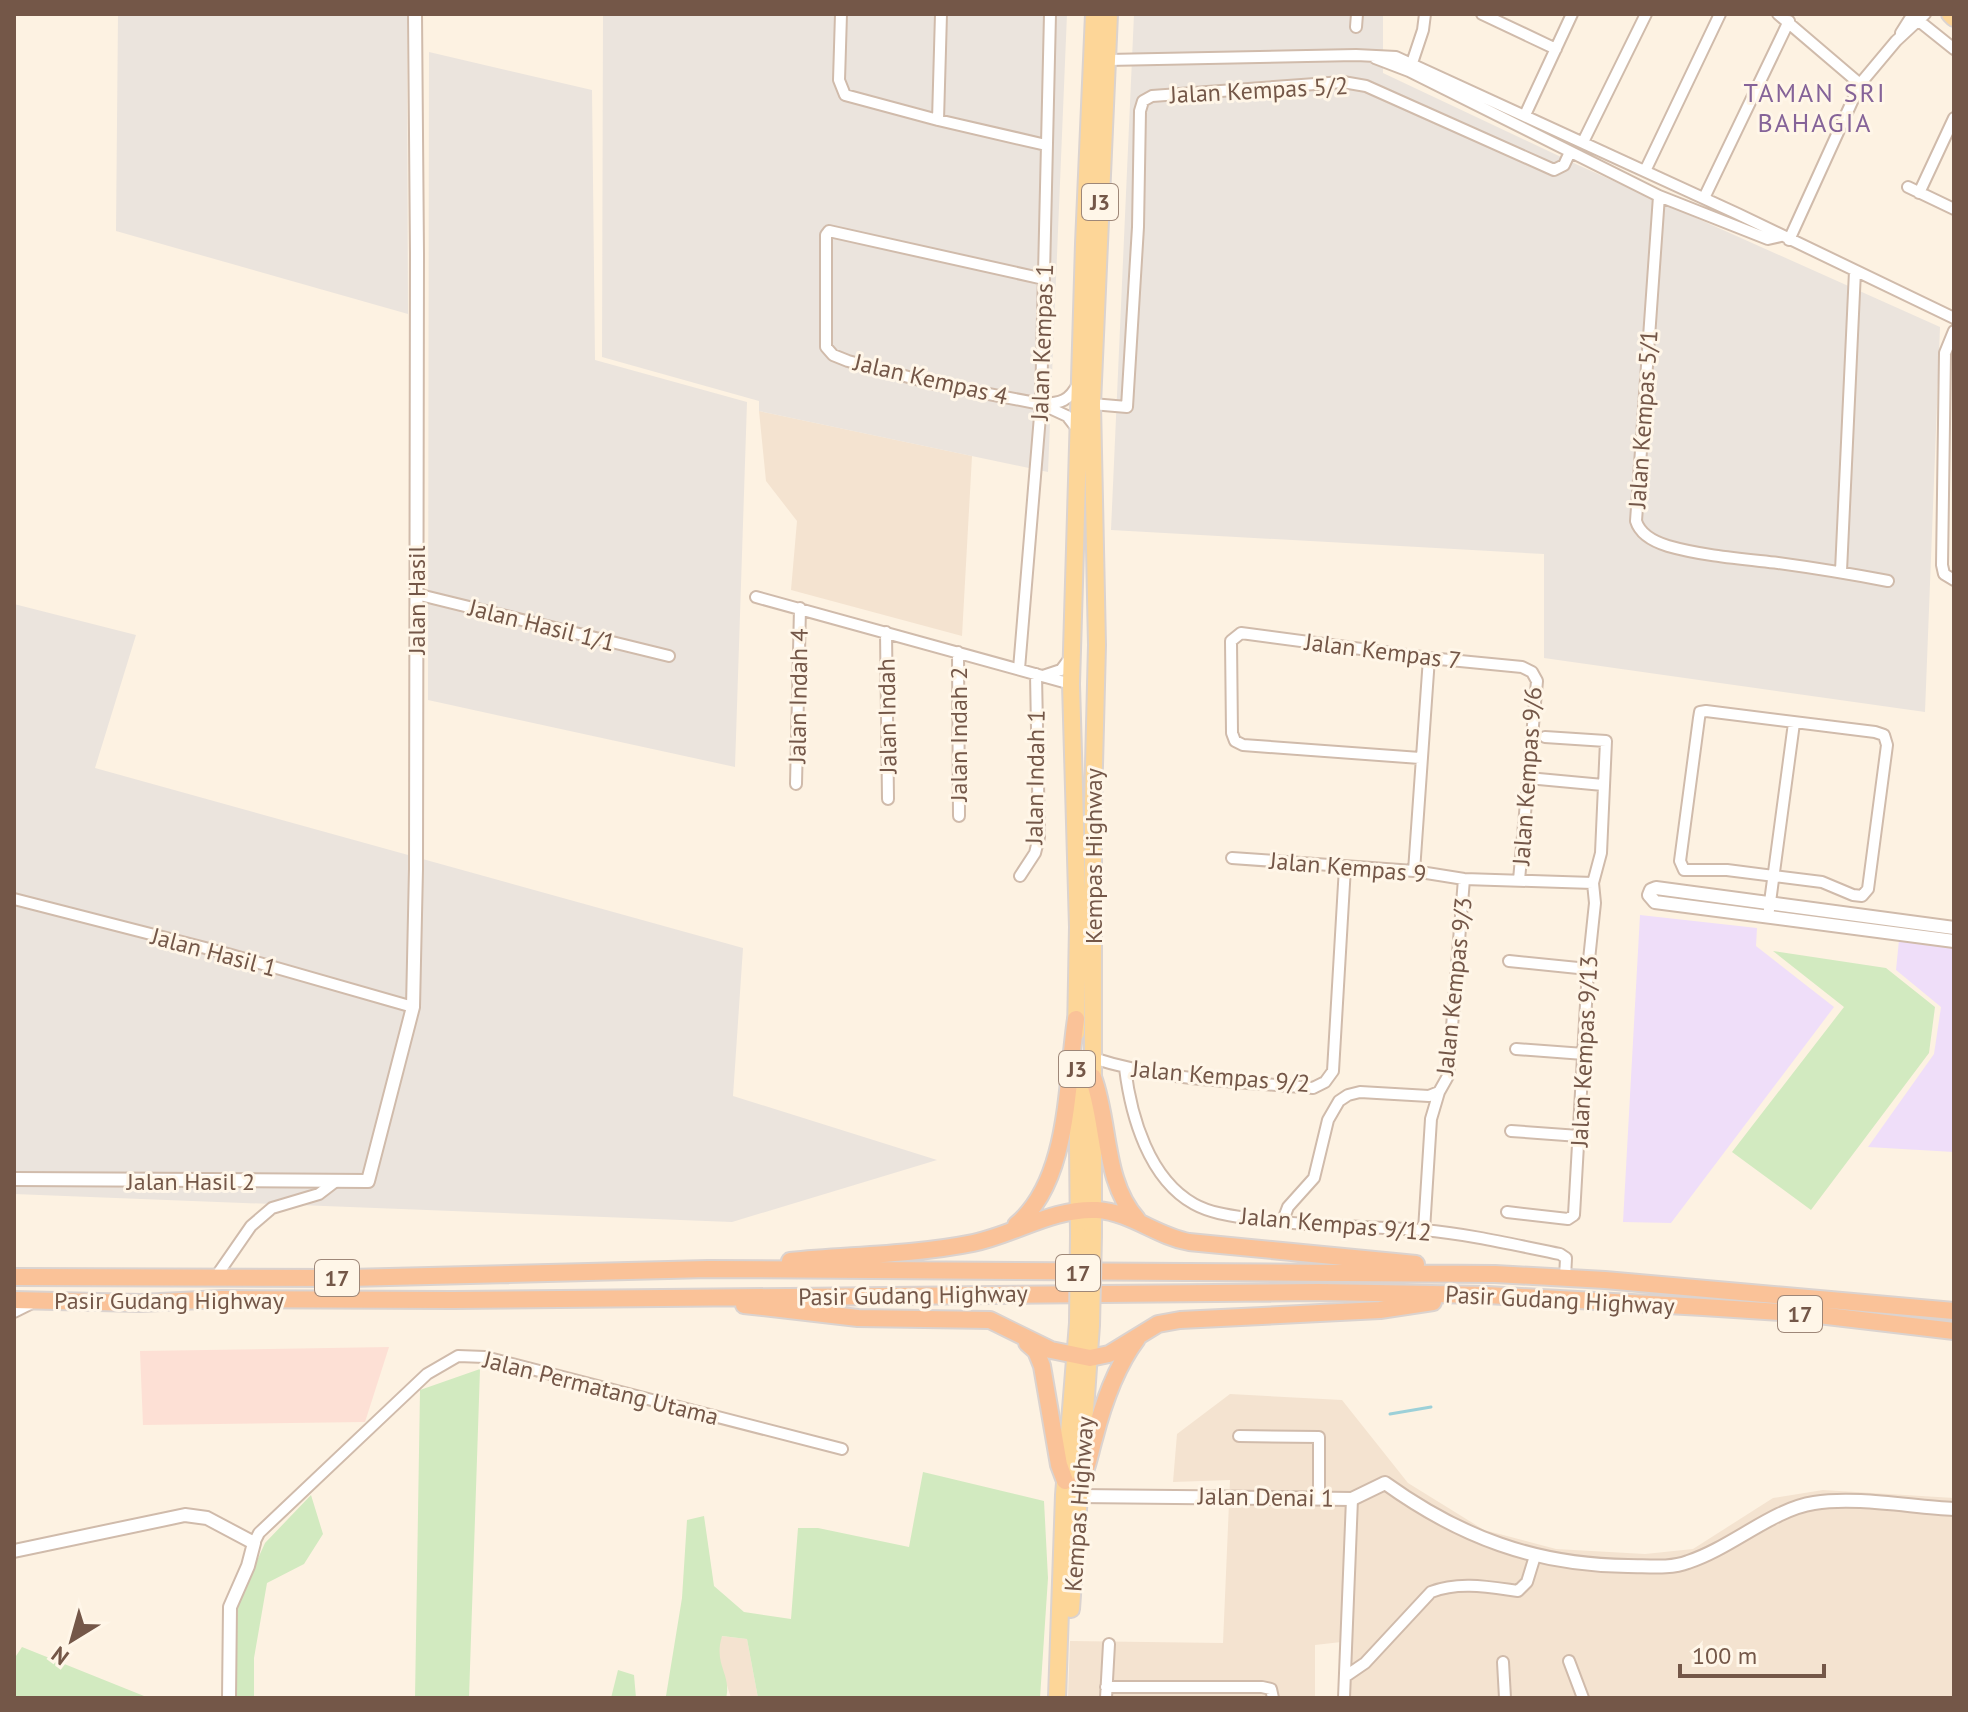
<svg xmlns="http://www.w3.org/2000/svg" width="1968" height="1712" font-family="'PT Sans',sans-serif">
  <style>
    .residential { fill: #f4e3d0 }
    .commercial { fill: #fde0d5 }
    .industrial { fill: #ebe4dd }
    .education { fill: #efdef9 }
    .green { fill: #d2eac0 }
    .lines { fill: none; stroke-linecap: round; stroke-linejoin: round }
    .stream { stroke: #9cd0d8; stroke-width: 3 }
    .minor-casing { stroke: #d0bbab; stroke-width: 14 }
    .tertiary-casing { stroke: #d0bbab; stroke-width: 16 }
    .primary-casing { stroke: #dbd3cf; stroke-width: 20 }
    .trunk-casing { stroke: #dbd3cf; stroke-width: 20 }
    .minor { stroke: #fff; stroke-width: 10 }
    .tertiary { stroke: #fff; stroke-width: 12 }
    .primary { stroke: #fdd698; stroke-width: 16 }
    .trunk { stroke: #fac298; stroke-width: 16 }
    .primary-bridge-casing { stroke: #dbd3cf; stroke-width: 20; stroke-linecap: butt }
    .primary-bridge { stroke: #fdd698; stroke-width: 16 }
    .labels { text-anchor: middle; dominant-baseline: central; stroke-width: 6; stroke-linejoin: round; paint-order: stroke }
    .shield { fill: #fff6e8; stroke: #9e8778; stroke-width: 2 }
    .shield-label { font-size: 22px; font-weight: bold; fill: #745748 }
    .street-label { font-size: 24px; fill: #745748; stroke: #fff6e8 }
    .neighbourhood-label { font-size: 26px; letter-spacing: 2px; fill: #856398; stroke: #fff6e8 }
  </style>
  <rect width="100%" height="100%" fill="#fdf2e2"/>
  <path class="residential" d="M759 411 972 456 962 636 791 590 797 521 766 481Z
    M1230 1394 1342 1400 1408 1483 1484 1530 1556 1549 1645 1554 1693 1549 1773 1498 1823 1490 1954 1498V1698H1350V1641L1315 1645V1698H1068L1070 1641 1223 1643 1230 1480 1173 1482 1177 1434Z
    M721 1636 747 1639 758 1698H731L717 1654Z"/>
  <path class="commercial" d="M389 1347 365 1422 143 1425 140 1351Z"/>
  <path class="industrial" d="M118 14H407L408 314 116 231Z
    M603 14H1067L1048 472 759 411V401L602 357Z
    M1134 14H1383V73L1578 165 1940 327 1925 712 1544 658V554L1111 530Z
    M429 52 592 90 595 360 747 402 735 767 428 700Z
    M14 604 136 635 95 768 743 948 733 1096 937 1160 732 1222 14 1194Z"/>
  <path class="education" d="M1640 915 1757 928 1756 946 1834 1007 1671 1223 1623 1222Z
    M1899 940 1954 947V1152L1868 1147 1934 1054 1941 1007 1896 970Z"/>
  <path class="green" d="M1773 951 1886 968 1935 1007 1929 1053 1811 1210 1732 1152 1844 1007Z
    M480 1369 469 1698H415L420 1390Z
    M923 1472 1044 1501 1048 1578 1040 1698H758L747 1639 722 1636C713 1665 732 1674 726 1698H662L666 1696 682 1598 687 1520 704 1516 714 1586 744 1612 791 1619 798 1528H818L909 1547Z
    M311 1495 323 1534 304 1564 267 1583 254 1658V1698H234V1623L240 1598 265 1543Z
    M22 1647 149 1698H14V1659Z
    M618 1670 634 1675 636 1698H611Z"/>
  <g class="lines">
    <path class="stream" d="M1390 1414 1431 1407"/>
    <defs>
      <path id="minor" d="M841 14 839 80 845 95 938 120 1046 145
        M1482 14 1556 49
        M1778 14 1860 84
        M1919 21 1954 49
        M1356 27 1357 14
        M1901 33 1913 14
        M1375 58 1409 71 1659 196 1768 239 1781 236
        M1107 60 1356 55 1396 57 1738 214 1954 318
        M1411 66 1423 30 1425 14
        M1525 115 1572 14
        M938 120 941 14
        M1583 142 1646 14
        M1645 171 1720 14
        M1908 187 1954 209
        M1919 193 1954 118
        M1659 196 1636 521C1640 534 1655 542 1668 546 1703 556 1743 559 1778 563 1815 568 1851 574 1888 581
        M1704 198 1789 21
        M1789 240 1860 84 1896 41 1925 14
        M1044 279 829 231 826 235V347L833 355 848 361 931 383 1041 404 1067 416 1078 430
        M1954 331 1945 353 1942 565 1944 574 1954 580
        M1043 404C1061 403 1069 401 1078 384
        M1092 404 1127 407 1138 227 1140 111 1143 101 1152 96 1343 82 1366 86 1554 170 1564 165 1570 152
        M1841 571 1855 271
        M416 594 669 656
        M756 597 1071 684
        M886 632 888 799
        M958 652 959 816
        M1019 669 1041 404 1050 14
        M1043 676 1061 670 1070 658
        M1706 711 1875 732 1884 735 1887 745 1868 889 1862 896 1853 895 1822 882 1727 870H1684L1680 861 1699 718 1700 712Z
        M1420 758 1243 745 1235 741 1232 733 1231 641 1241 633 1429 658 1522 667 1532 672 1537 681 1519 880
        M1528 778 1603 785
        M796 784 800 608
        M1232 858 1414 871 1464 879 1593 883
        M1414 871 1429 658
        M1020 876 1035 853 1039 837 1036 674
        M14 899 217 951 413 1007
        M1768 917 1794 723
        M1509 961 1588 969
        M1516 1049 1584 1054
        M1093 1058C1163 1081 1239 1081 1313 1088L1325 1082 1333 1071 1345 867
        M1125 1068C1131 1117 1149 1179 1194 1204 1212 1214 1234 1216 1253 1219 1309 1227 1366 1226 1423 1230 1469 1234 1515 1245 1560 1254L1566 1258 1565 1278
        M1511 1131 1579 1136
        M1507 1212 1568 1219 1574 1215 1588 969 1595 903 1593 883 1601 853 1606 741 1545 737
        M1282 1223 1288 1207 1314 1178 1328 1120 1339 1101 1348 1095 1360 1092 1429 1096 1439 1092
        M1424 1230 1431 1119 1439 1092 1448 1076 1464 879
        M215 1278 251 1226 272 1208 319 1194 336 1181
        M14 1312 32 1303
        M1239 1436 1319 1437V1498
        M254 1543 259 1533 427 1374 458 1356 485 1357 842 1449
        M1569 1661 1583 1698
        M1503 1662 1505 1698
        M1346 1676 1365 1663 1431 1592C1459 1581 1489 1587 1518 1591L1527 1582 1535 1556
        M1106 1687H1262L1271 1689 1273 1698
        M1106 1698 1109 1644
        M1344 1698 1352 1499"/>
      <path id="tertiary" d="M1954 928 1656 888 1651 890 1649 895 1655 902 1954 941
        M14 1179 368 1181 413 1007 416 869 417 254 415 14
        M1078 1496 1352 1499 1385 1483C1460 1537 1535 1565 1628 1566 1648 1566 1670 1569 1688 1562 1731 1548 1773 1509 1814 1503 1856 1496 1911 1507 1954 1509
        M14 1551 185 1515 207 1518 254 1543 248 1566 230 1607 229 1698"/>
      <path id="primary" d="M1950 14 1954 18
        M1076 1033 1078 927 1071 684 1084 244 1094 14
        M1077 1060 1079 1235
        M1093 1235V805L1097 645 1092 404 1109 14
        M1071 1609 1091 1325
        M1057 1698 1064 1495 1078 1323"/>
      <path id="trunk" d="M1093 1077C1110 1122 1103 1181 1137 1219
        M1016 1225C1070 1180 1066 1084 1076 1019
        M790 1261C850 1255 913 1255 973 1243 1016 1234 1052 1208 1097 1210 1131 1212 1156 1236 1189 1242L1416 1264
        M14 1277 349 1278 708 1269 1495 1274 1605 1280 1954 1311
        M14 1300 140 1303 222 1299 453 1300 1318 1292 1487 1295 1703 1307 1810 1314 1954 1331
        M744 1305 858 1318 990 1320 1051 1350 1090 1358 1109 1354 1158 1324 1180 1320 1380 1310 1433 1302
        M1027 1343 1036 1351 1042 1366 1059 1465 1065 1481
        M1078 1487C1087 1472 1089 1456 1094 1439 1103 1404 1115 1368 1137 1339"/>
    </defs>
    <use href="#minor" class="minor-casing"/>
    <use href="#tertiary" class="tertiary-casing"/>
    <use href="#primary" class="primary-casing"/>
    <use href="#trunk" class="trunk-casing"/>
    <use href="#minor" class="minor"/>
    <use href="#tertiary" class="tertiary"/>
    <use href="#primary" class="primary"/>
    <use href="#trunk" class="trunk"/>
    <defs>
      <path id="primary-bridge" d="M1078 1323 1079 1235
        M1091 1325 1093 1235"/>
    </defs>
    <use href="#primary-bridge" class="primary-bridge-casing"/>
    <use href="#primary-bridge" class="primary-bridge"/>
  </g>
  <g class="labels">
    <g class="shield">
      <rect x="1082" y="184" width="36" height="36" rx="6"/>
      <rect x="1059" y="1051" width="36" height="36" rx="6"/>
      <rect x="1056" y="1255" width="44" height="36" rx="6"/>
      <rect x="315" y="1260" width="44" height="36" rx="6"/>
      <rect x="1778" y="1296" width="44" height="36" rx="6"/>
    </g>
    <g class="shield-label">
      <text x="1100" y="202">J3</text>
      <text x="1077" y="1069">J3</text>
      <text x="1078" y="1273">17</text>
      <text x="337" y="1278">17</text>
      <text x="1800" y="1314">17</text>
    </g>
    <g class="street-label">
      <text transform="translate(1259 90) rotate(-3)">Jalan Kempas 5/2</text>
      <text transform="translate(1042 342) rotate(-88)">Jalan Kempas 1</text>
      <text transform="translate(931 379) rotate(13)">Jalan Kempas 4</text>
      <text transform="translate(1643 419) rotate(-86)">Jalan Kempas 5/1</text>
      <text transform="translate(416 600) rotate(-90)">Jalan Hasil</text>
      <text transform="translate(542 625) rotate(14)">Jalan Hasil 1/1</text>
      <text transform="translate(1383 651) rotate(7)">Jalan Kempas 7</text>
      <text transform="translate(798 696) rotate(-89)">Jalan Indah 4</text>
      <text transform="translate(887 716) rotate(-91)">Jalan Indah</text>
      <text transform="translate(958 734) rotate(-90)">Jalan Indah 2</text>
      <text transform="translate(1527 776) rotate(-86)">Jalan Kempas 9/6</text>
      <text transform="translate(1035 777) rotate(-89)">Jalan Indah 1</text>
      <text transform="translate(1093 856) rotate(-90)">Kempas Highway</text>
      <text transform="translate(1348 867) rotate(5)">Jalan Kempas 9</text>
      <text transform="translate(214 952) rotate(15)">Jalan Hasil 1</text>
      <text transform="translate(1454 986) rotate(-84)">Jalan Kempas 9/3</text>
      <text transform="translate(1584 1051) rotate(-87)">Jalan Kempas 9/13</text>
      <text transform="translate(1221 1076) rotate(5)">Jalan Kempas 9/2</text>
      <text x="191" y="1181">Jalan Hasil 2</text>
      <text transform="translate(1336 1224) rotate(5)">Jalan Kempas 9/12</text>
      <text transform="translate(913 1295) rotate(-1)">Pasir Gudang Highway</text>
      <text x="169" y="1300">Pasir Gudang Highway</text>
      <text transform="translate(1560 1300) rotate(3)">Pasir Gudang Highway</text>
      <text transform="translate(601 1388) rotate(14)">Jalan Permatang Utama</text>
      <text transform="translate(1266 1497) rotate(1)">Jalan Denai 1</text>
      <text transform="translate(1079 1504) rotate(-86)">Kempas Highway</text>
    </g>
    <g class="neighbourhood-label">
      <text x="1815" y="92">TAMAN SRI<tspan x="1815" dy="30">BAHAGIA</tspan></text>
    </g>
  </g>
  <rect width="1968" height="1712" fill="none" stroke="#745748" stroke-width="32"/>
  <g transform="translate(72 1640) rotate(217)" stroke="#fff6e8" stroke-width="6" paint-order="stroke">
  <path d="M0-6L14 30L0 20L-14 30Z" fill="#745748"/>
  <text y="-12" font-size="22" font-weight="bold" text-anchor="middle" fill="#745748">N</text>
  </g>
  <path d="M1680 1664v12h144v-12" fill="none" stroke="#745748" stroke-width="4"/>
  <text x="1692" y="1664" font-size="24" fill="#745748" stroke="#fff6e8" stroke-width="6" paint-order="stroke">100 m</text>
</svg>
